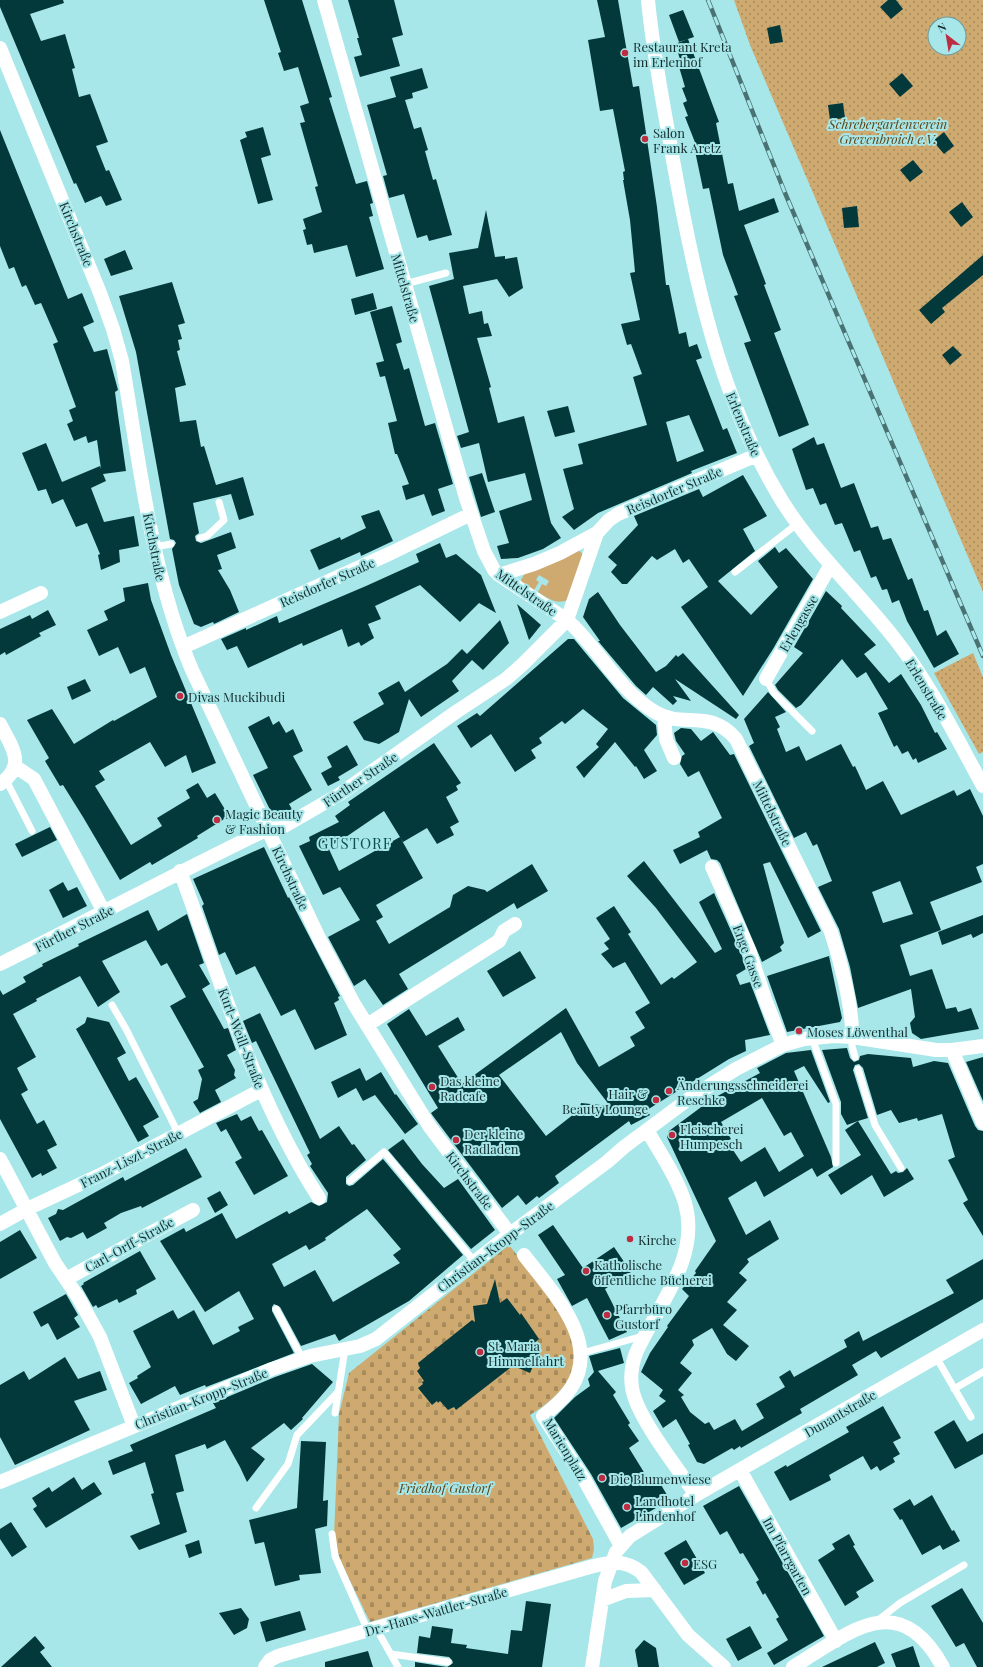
<svg xmlns="http://www.w3.org/2000/svg" width="983" height="1667" font-family="'Playfair Display',serif">
  <style>
    .grass { fill: #ceaa71 }
    .cemetery { fill: url(#cemetery-stones) }
    .park { fill: url(#park-dots); fill-rule: evenodd }
    .building { fill: #04393b; fill-rule: evenodd }
    .lines { fill: none; stroke-linecap: round; stroke-linejoin: round }
    .lane { stroke: #fff; stroke-width: 7 }
    .street { stroke: #fff; stroke-width: 14 }
    .rail-casing { stroke: #4a7273; stroke-width: 4.5 }
    .rail { stroke: #a7e7e9; stroke-width: 3; stroke-dasharray: 9; stroke-linecap: butt }
    .poi-dot { fill: #bd2c41; stroke: #a7e7e9; stroke-width: 1.5 }
    .labels { text-anchor: middle; dominant-baseline: central; stroke-width: 4; stroke-linejoin: round; paint-order: stroke }
    .poi-label { font-size: 13px; fill: #142e2f; stroke: #a7e7e9; text-anchor: start }
    .park-label { font-size: 13px; font-style: italic; fill: #5e4416; stroke: #a7e7e9 }
    .street-label { font-size: 13px; fill: #142e2f; stroke: #a7e7e9 }
    .quarter-label { font-size: 15px; letter-spacing: 1px; fill: #0a5154; stroke: #a7e7e9 }
  </style>
  <defs>
    <pattern id="cemetery-stones" width="16" height="16" patternUnits="userSpaceOnUse"><rect width="16" height="16" fill="#ceaa71"/><path d="M2 7V4a2 2 0 0 1 4 0v3zM10 15v-3a2 2 0 0 1 4 0v3z" fill="#a68b5d"/></pattern>
    <pattern id="park-dots" width="8" height="8" patternUnits="userSpaceOnUse"><rect width="8" height="8" fill="#ceaa71"/><path d="M2 2h.1M6 6h.1" fill="none" stroke="#a68b5d" stroke-width="1.8" stroke-linecap="round"/></pattern>
  </defs>
  <rect width="100%" height="100%" fill="#a7e7e9"/>
  <path class="grass" d="M578 550 584 555 568 600C555 605 548 598 538 592L542 584 546 586 549 581 539 575 536 580 539 582 534 590 522 583 521 580 525 573Z"/>
  <path class="cemetery" d="M509 1245C527 1268 583 1333 576 1363 570 1385 549 1404 530 1415L593 1539 594 1549 592 1558 370 1622 340 1560 334 1536 339 1414 349 1373Z"/>
  <path class="park" d="M734 0H983V592L750 45ZM935 24H959V48H935Z
    M973 653 983 677V752L979 754 934 673Z"/>
  <path class="building" d="M0 0H63L64 3 30 14 41 41 65 34 75 68 72 69 79 97 90 94 108 142 96 146 106 171 109 170 122 200 106 206 101 196 85 203 76 183 74 184 0 7Z
    M264 0H302L332 97 329 98 356 184 367 181 373 203 370 204 373 216 369 217 384 269 356 277 347 245 314 253 312 244 307 245 303 230 306 229 303 219 322 212 315 187 318 186 300 123 305 122 300 106 309 103 298 67 284 71 278 53 281 52Z
    M348 0H394L403 35 392 38 400 66 360 77 354 57 362 55 357 38H359Z
    M597 0H618L633 87 639 86 657 207 666 285H669L679 334 686 332 689 347 697 344 702 358 696 360 723 430 727 428 737 453 691 471 692 473 598 513 574 530 562 517 574 509 563 469 583 464 578 444 647 425 633 377 642 374 631 344 627 345 621 324 640 320 630 273 635 272 630 220 623 180H624L623 172 625 171 613 109 600 111 588 40 605 37ZM689 415 704 451 677 462 666 422Z
    M888 0H896L903 9 891 19 880 7Z
    M683 10 694 37 679 42 669 15Z
    M780 25 783 42 770 44 767 28Z
    M688 39 719 122 716 123 728 184 733 183 739 211 774 198 779 212 744 225 766 284 764 285 781 330 774 333 809 425 779 437 744 343 751 341 734 296 738 295 723 255 709 188 703 189 695 151 698 150 685 117 688 116 683 103 687 101 682 88 685 87 677 60 680 59 675 44Z
    M422 68 428 88 412 93 413 98 405 100 414 129 421 127 428 150 425 151 433 180 436 179 452 235 429 241 427 235 417 238 404 194 389 198 383 176 387 175 367 105 396 97 390 77Z
    M902 73 913 86 900 97 889 84Z
    M843 103 845 118 830 120 828 105Z
    M263 127 271 155 261 158 273 200 258 204 240 140 247 137 245 132Z
    M0 130 68 299 82 293 94 322 83 327 94 352 107 349 118 390 115 392 118 415 126 471 103 474 106 481 91 488 104 522 134 516 139 546 119 550 120 562 101 570 98 555 100 554 87 523 76 527 63 499 52 504 46 489 38 491 22 453 46 443 62 482 100 466 101 469 97 440 88 443 86 436 74 441 67 424 73 421 69 410 76 407 53 344 58 342 41 303 35 305 26 285 22 287 14 267 9 269 0 246Z
    M944 132 954 146 944 154 933 141Z
    M913 160 923 172 910 182 900 170Z
    M962 202 973 217 961 227 949 212Z
    M857 206 859 227 844 228 842 208Z
    M486 210 495 257 505 256V259L517 257 523 288 509 297 497 279 463 286 469 314 482 311 484 324 488 323 492 336 477 338 491 387 489 388 498 423 524 416 551 523 561 538 543 549 518 558 501 559 497 546 509 543 499 511 532 500 525 473 488 482 479 443 461 448 457 436 469 432 429 286 454 279 449 253 478 248Z
    M125 250 133 269 111 276 104 259Z
    M983 255V275L942 308 945 312 931 324 919 310Z
    M172 282 185 323 178 325 182 339 178 340 180 350 177 351 186 385 175 388 180 422 196 420 201 447 204 446 216 485 243 477 254 515 239 520 231 494 193 503 199 533 195 536 196 541 201 543 231 532 236 548 217 555 222 569 218 570 230 590 239 612 214 624 213 622 201 627 194 624 179 585 172 549 176 543 174 540 170 539 136 352 119 296Z
    M373 293 377 309 355 315 351 299Z
    M392 306 402 342 396 344 404 370 409 368 425 426 435 423 453 484 438 489 445 511 432 516 424 494 406 500 402 486 409 484 397 454H395L388 423 397 421 385 376 380 377 376 363 384 361 370 312Z
    M953 346 962 355 950 365 942 355Z
    M568 406 575 432 555 437 547 411Z
    M814 437 817 445 824 443 841 488 854 483 871 528 878 526 883 540 891 538 908 580 912 578 924 611 928 610 937 636 946 630 959 654 934 668 907 621 899 600 892 603 887 589 882 590 876 576 871 578 860 550 854 552 842 523 835 525 826 503 820 505 813 488 806 490 792 449Z
    M482 473 495 512 481 517 469 477Z
    M743 475 767 516 743 529 755 551 718 581 751 615 778 587 758 561 775 547 779 553 786 548 813 579 773 649 743 696 681 607 708 587 689 559 683 563 675 549 657 560 652 556 627 584H622L611 572 617 565 608 557 638 525 634 516 699 489 703 497Z
    M379 510 393 541 361 556 360 552 319 570 310 550 340 537 341 540 366 528 361 516Z
    M440 543 446 558 456 554 481 575 496 613 479 603 460 622 420 585 375 606 381 619 368 624 374 638 361 646 359 642 348 647 342 629 303 646 302 643 248 668 237 646 227 650 221 639 246 628V630L277 616 279 623 366 586 419 562 416 554Z
    M148 583 151 600 171 655 216 763 192 773 186 755 165 767 150 742 99 771 105 780 95 786 131 845 162 826 157 818 190 798 186 790 198 783 207 798 215 793 229 816 197 836 198 838 152 865 150 862 120 880 83 817 63 785 60 786 45 761 49 758 27 720 52 709 74 744 113 720 114 721 157 697 145 667 130 674 118 647 99 656 87 630 108 620 104 611 125 601 123 588Z
    M826 591 842 606 841 608 876 645 864 654 889 683 901 674 921 705 935 733 937 732 947 749 918 763 916 758 913 760 908 751 902 754 897 745 894 747 878 713 888 709 866 672 857 678 842 659 801 705 796 708 778 690 775 685 803 653 794 647Z
    M598 592 620 625 656 672 666 666 676 655 678 657 683 653 739 715 736 719 675 679 691 701 673 696 677 701 673 705 653 687 646 695 636 686 598 641H600L583 617 589 599Z
    M517 604 541 625 529 640Z
    M48 610 56 625 39 633 41 636 6 655 5 652 0 655V629L30 615 32 619Z
    M500 620 509 643 483 670 472 660 452 681 459 691 421 717 409 699 399 732 379 744 364 740 353 722 384 704 378 693 399 681 405 692 447 664 462 649 467 654Z
    M568 639H574L623 698 656 725 657 735 644 750 657 771 644 779 636 766 635 767 615 742 584 778 576 767 599 747 596 744 608 729 583 709 565 724 562 721 539 738 542 743 531 750 536 758 515 772 491 734 471 748 457 726 477 713 480 716Z
    M85 679 91 691 72 700 67 687Z
    M768 692 786 712 775 717 780 727 777 729 786 752 799 746 806 761 841 744 853 767 855 766 866 790 883 781 901 815 954 790 957 796 970 789 983 816V864L976 867 982 882 930 902 941 930 900 945 910 976 932 969 946 1009 956 1007 958 1012 971 1008 979 1029 921 1039 912 1033 910 1023 915 1017 911 989 858 1008 850 967 839 929 818 887 832 881 817 844 813 846 806 832 794 838 749 746 754 743 744 719ZM900 881 913 914 883 923 872 892Z
    M269 716 273 725 279 721 286 733 293 729 303 751 293 756 312 790 289 804 293 811 275 820 253 775 268 768 248 727Z
    M681 728 691 729 701 741 713 732 730 755 734 754 821 931 808 938 770 862 763 864 784 943 780 947 782 951 762 962 720 863 717 860 711 859 707 850 680 864 673 850 700 837 698 832 722 818 699 771 688 777 680 764 682 756 685 754 676 741 674 733Z
    M434 743 461 783 456 786 458 790 446 797 459 822 450 827 454 835 437 844 427 828 403 842 384 811 343 839 328 847 339 871 400 837 423 878 376 905 383 917 376 921 389 944 450 907 453 895 468 886 485 890 487 892 532 864 548 891 517 909 514 903 399 974 408 989 383 1005 365 979 354 986 328 937 360 920 340 887 323 895 299 846 310 841 309 837 339 822 335 816 350 805 348 802Z
    M347 745 358 765 338 777 340 780 328 786 321 773 332 767 327 757Z
    M50 827 57 840 22 857 15 844Z
    M264 847 288 898 289 897 340 996 338 997 339 1000 334 1003 347 1035 315 1050 295 1009 281 1016 255 966 236 975 225 952 219 955 202 906 204 904 193 879Z
    M644 861 715 953 722 949 699 902 714 893 741 953 746 969 736 975 740 985 750 982 770 1035 745 1040 746 1051 729 1059 647 1110 650 1115 631 1125 629 1121 555 1176 559 1183 539 1198 537 1196 526 1205 518 1195 502 1208 433 1116 431 1113 438 1108 387 1024 409 1009 426 1036 458 1017 465 1030 438 1046 462 1084 566 1008 599 1067 635 1046 630 1037 645 1028 635 1012 650 1003 625 962 613 968 601 954 609 949 604 943 610 939 596 918 614 906 631 932 628 934 661 985 672 977 674 979 697 962 656 908 627 876ZM561 1032 577 1063 610 1106 581 1103 579 1110 546 1136 499 1075Z
    M63 882 68 891 77 887 87 906 63 918 49 890Z
    M148 910 158 931 187 914 204 963 199 965 210 984 202 989 224 1029 228 1028 236 1050 227 1055 235 1070 234 1075 236 1078 215 1090 221 1102 200 1113 193 1102 198 1099 202 1079 198 1070 204 1067 170 1006 186 997 167 963 161 966 146 940 102 961 120 992 98 1007 80 976 36 999 37 1001 13 1014 36 1057 17 1068 28 1090 21 1094 37 1124 44 1120 57 1145 47 1150 57 1168 42 1176 41 1173 32 1178 0 1119V990L3 995 26 982 23 977 43 966 42 964 79 946 78 944Z
    M983 915V933L973 938 971 934 942 945 938 932Z
    M520 951 536 978 503 997 487 971Z
    M829 956 842 1018 840 1022 787 1032 767 976Z
    M260 1013 320 1139 339 1126 352 1145 354 1144 366 1160 346 1177V1184L349 1186 353 1185 383 1159 463 1255 409 1301 339 1341 335 1334 301 1346 280 1307 274 1304 272 1307V1311L294 1353 206 1387 205 1385 180 1395 175 1386 141 1404 129 1383 138 1378 137 1376 151 1367 133 1331 173 1310 178 1319 194 1310 213 1345 240 1331 238 1327 254 1319 239 1291 205 1312 160 1241 184 1228 186 1232 222 1213 236 1239 287 1211 289 1214 311 1202 319 1206 327 1202 328 1193 310 1166 312 1164 307 1155 310 1153 256 1041 252 1043 243 1021ZM367 1209 401 1249 393 1255 400 1263 333 1302 315 1270 284 1287 272 1264 306 1245 309 1250 326 1240 325 1238Z
    M87 1017 109 1022 126 1053 117 1058 129 1081 136 1077 159 1117 143 1126 149 1136 138 1142 76 1029 85 1023Z
    M847 1048 850 1058 854 1062 859 1060 860 1056 868 1054 911 1058 913 1067 934 1061 948 1063 975 1126 978 1130 983 1131V1236L963 1203 968 1200 948 1160 955 1157 942 1114 918 1121 917 1118 899 1123 891 1110 877 1115 863 1068 859 1064 855 1065 853 1070 868 1118 858 1121 891 1174 896 1171 898 1173 903 1172 907 1168 914 1179 884 1197 872 1175 841 1195 828 1175 861 1155 845 1130 858 1121 847 1125 841 1114V1102L822 1050Z
    M811 1050 830 1102 828 1103 804 1066 794 1071 831 1157 833 1167 817 1177 812 1168 764 1197 756 1181 728 1198 746 1235 770 1220 779 1239 747 1259 749 1262 739 1273 747 1280 727 1302 737 1310 723 1325 749 1346 736 1361 727 1354 712 1328 692 1340 694 1345 680 1363 692 1373 678 1390 684 1395 681 1397 690 1412 705 1424 709 1422 714 1430 735 1419 742 1431 764 1418 756 1404 785 1387 779 1377 790 1370 794 1377 847 1347 844 1340 859 1331 863 1341 954 1293 946 1280 983 1259V1299L881 1358 876 1351 852 1365 858 1375 800 1409 802 1413 741 1448 740 1446 734 1450 732 1448 704 1464 697 1462 688 1445 690 1444 676 1419 663 1428 653 1411 666 1401 659 1396 663 1390 641 1372 650 1353 668 1327 667 1326 689 1296 682 1289 696 1273 695 1271 716 1241 667 1137 669 1131 712 1099 760 1073 757 1068 786 1053ZM762 1098 784 1136 791 1132 804 1156 779 1172 765 1147 741 1162 727 1141 731 1139 721 1122Z
    M983 1057V1101L966 1062Z
    M360 1068 366 1081 381 1072 395 1095 396 1094 418 1124 405 1134 375 1095 363 1101 356 1088 338 1098 331 1082Z
    M237 1114 241 1121 251 1116 259 1131 262 1130 288 1176 254 1195 235 1162 242 1158 226 1129 221 1132 216 1123Z
    M403 1139 422 1164 444 1188 458 1179 495 1230 471 1249 388 1150Z
    M186 1148 202 1177 142 1208 141 1206 121 1213 104 1223 107 1228 87 1239 83 1232 71 1238 67 1237 60 1241 48 1218 56 1214 58 1209 63 1210 123 1177 125 1181Z
    M220 1191 228 1205 215 1213 207 1198Z
    M553 1225 583 1268 614 1247 631 1272 605 1289 627 1332 609 1340 587 1298 572 1306 557 1279 565 1275 538 1235Z
    M20 1230 37 1258 0 1279V1242Z
    M140 1251 156 1279 136 1290 137 1294 119 1303 117 1299 98 1308 96 1305 93 1307 81 1286 84 1284 83 1283Z
    M495 1279 500 1303 507 1298 520 1315 521 1313 539 1339 532 1345 541 1349 530 1373 509 1364 510 1368 456 1410 454 1407 448 1410 440 1401 438 1403 437 1401 432 1405 418 1388 423 1384 422 1382 424 1381 417 1371 420 1368 418 1363 472 1320 475 1322 473 1306 487 1304Z
    M66 1294 78 1315 74 1318 80 1327 57 1340 48 1323 41 1327 33 1312Z
    M620 1348 624 1363 598 1371 616 1392 613 1395 630 1423 628 1425 639 1441 629 1448 650 1482 657 1478 670 1500 621 1528 591 1474 554 1418 575 1397 590 1386 588 1379 594 1372 589 1356Z
    M65 1357 78 1379 100 1371 107 1390 74 1401 90 1430 15 1465 0 1437V1385L24 1371 29 1380Z
    M312 1364 333 1382 302 1418 303 1419 291 1430 284 1423 251 1448 265 1459 247 1482 240 1467 225 1440 207 1449 205 1444 175 1455 184 1491 176 1493 187 1532 139 1550 130 1536 160 1524 151 1494 154 1493 145 1462 113 1475 108 1461 133 1451 130 1445 216 1408 213 1403 275 1377Z
    M883 1406 901 1438 893 1442 900 1454 893 1458 895 1462 880 1471 877 1466 871 1470 863 1456 829 1475 831 1480 790 1501 774 1472 786 1465 787 1467 849 1432 846 1427Z
    M954 1420 967 1442 983 1433V1454L955 1469 934 1432Z
    M301 1441 326 1442 323 1501 328 1500 327 1526 315 1529 321 1573 299 1575 300 1580 275 1586 264 1542 255 1544 249 1520 297 1508Z
    M74 1477 82 1490 94 1482 102 1494 46 1528 33 1509 37 1506 32 1498 49 1487 52 1492Z
    M739 1486 824 1636 774 1665 767 1653 788 1640 776 1619 779 1617 765 1593 763 1595 756 1582 759 1580 743 1553 740 1554 727 1531 720 1535 703 1506Z
    M932 1495 952 1531 954 1530 960 1541 943 1550 940 1545 922 1555 902 1519 900 1520 893 1509 910 1499 914 1506Z
    M11 1522 27 1547 12 1557 0 1539V1529Z
    M849 1534 855 1545 853 1546 874 1581 856 1592 859 1597 845 1606 818 1560 835 1549 832 1544Z
    M199 1540 202 1553 189 1558 185 1545Z
    M686 1540 705 1573 684 1585 664 1553Z
    M962 1588 983 1623V1667H977L964 1643 956 1647 931 1606Z
    M526 1601 551 1604 542 1667H415V1662L447 1667 453 1663 452 1660 449 1657 417 1653 419 1636 430 1638 432 1626 453 1629 451 1643 467 1645 466 1648 508 1654 511 1630 522 1631Z
    M241 1608 249 1619 247 1628 234 1635 219 1613Z
    M300 1611 306 1630 266 1642 260 1622Z
    M750 1626 762 1648 738 1661 726 1639Z
    M35 1636 45 1648 40 1652 52 1667H1Z
    M644 1640 656 1648 659 1667H638L635 1650Z
    M875 1642 885 1663 877 1667H822Z
    M913 1646 920 1667H896L891 1654Z
    M368 1651 373 1667H325V1662Z"/>
  <g class="lines">
    <path class="lane" d="M405 284 446 273
      M200 538 207 536 224 520 219 502
      M155 547 171 544
      M735 572 797 524
      M766 679 774 693 812 731
      M6 780 32 831
      M112 1005 126 1029 178 1133
      M852 1037V1046L855 1057
      M812 1038 836 1104V1163
      M858 1069 875 1125 901 1168
      M350 1181 384 1152 474 1261
      M276 1309 302 1358
      M582 1353 643 1336
      M936 1357 971 1417
      M954 1389 983 1372
      M335 1413 345 1349
      M256 1508 288 1464 297 1435 337 1393
      M332 1534 335 1556 368 1631
      M877 1621 900 1603 964 1565
      M376 1628 398 1667
      M391 1654 448 1662"/>
    <path class="street" d="M324 0 466 498 484 551 494 570 499 575 567 620C599 648 617 689 655 712 683 729 710 708 736 739L831 932C840 959 853 1008 852 1037
      M648 0C653 54 664 107 673 160 694 277 719 398 782 501 814 552 858 592 895 639 930 684 956 737 983 786
      M0 48 100 293 113 329 122 361C140 465 151 572 192 670L320 940 354 1004 430 1127 510 1234
      M499 575 534 564 560 553 597 533 609 520 618 514 757 455
      M0 612 41 593
      M183 647 391 553 471 514
      M766 679 830 566
      M664 717 666 739 674 758
      M0 724C12 747 27 765 0 784
      M16 767 34 779 104 912
      M712 867 749 950 765 999 783 1045
      M180 871C221 982 255 1098 319 1198
      M0 964C90 920 178 872 268 829L281 828 340 794 456 712 506 679 523 664 567 620 597 533
      M367 1025 499 941 504 931 515 924
      M952 1050 983 1123
      M647 1130C660 1153 677 1177 685 1203 701 1258 657 1306 636 1353 632 1364 630 1375 632 1387 635 1415 679 1470 696 1495
      M0 1159 55 1263 78 1297 100 1337 134 1426
      M0 1224 27 1209 104 1173 261 1090
      M524 1255C551 1291 602 1341 571 1388 564 1399 553 1408 543 1416L584 1479 621 1546
      M66 1279 193 1210
      M740 1470 836 1641
      M0 1482 272 1369 310 1356 360 1346 376 1339 510 1234 607 1162 624 1147 690 1098 736 1069 783 1045 804 1039 834 1036 852 1037 936 1050H952L983 1046
      M602 1600 626 1591 655 1590
      M265 1667 270 1660 278 1656 590 1567C608 1562 624 1559 641 1572L688 1635 724 1667
      M592 1667 605 1581 616 1552 630 1536 696 1495 983 1330
      M793 1667C850 1632 899 1587 943 1667"/>
    <defs>
      <path id="rail" d="M708 0 785 193 983 656"/>
    </defs>
    <use href="#rail" class="rail-casing"/>
    <use href="#rail" class="rail"/>
  </g>
  <g class="poi-dot">
    <circle cx="625" cy="53" r="4"/>
    <circle cx="645" cy="139" r="4"/>
    <circle cx="180" cy="696" r="4"/>
    <circle cx="217" cy="820" r="4"/>
    <circle cx="799" cy="1031" r="4"/>
    <circle cx="432" cy="1087" r="4"/>
    <circle cx="669" cy="1091" r="4"/>
    <circle cx="656" cy="1100" r="4"/>
    <circle cx="672" cy="1135" r="4"/>
    <circle cx="456" cy="1140" r="4"/>
    <circle cx="630" cy="1239" r="4"/>
    <circle cx="586" cy="1271" r="4"/>
    <circle cx="607" cy="1315" r="4"/>
    <circle cx="480" cy="1352" r="4"/>
    <circle cx="602" cy="1478" r="4"/>
    <circle cx="627" cy="1507" r="4"/>
    <circle cx="685" cy="1563" r="4"/>
  </g>
  <g class="labels">
    <g class="poi-label">
      <text x="633" y="46">Restaurant Kreta<tspan x="633" dy="15">im Erlenhof</tspan></text>
      <text x="653" y="132">Salon<tspan x="653" dy="15">Frank Aretz</tspan></text>
      <text x="188" y="696">Divas Muckibudi</text>
      <text x="225" y="813">Magic Beauty<tspan x="225" dy="15">&amp; Fashion</tspan></text>
      <text x="807" y="1031">Moses Löwenthal</text>
      <text x="440" y="1080">Das kleine<tspan x="440" dy="15">Radcafe</tspan></text>
      <text x="677" y="1084">Änderungsschneiderei<tspan x="677" dy="15">Reschke</tspan></text>
      <text x="648" y="1093" text-anchor="end">Hair &amp;<tspan x="648" dy="15">Beauty Lounge</tspan></text>
      <text x="680" y="1128">Fleischerei<tspan x="680" dy="15">Humpesch</tspan></text>
      <text x="464" y="1133">Der kleine<tspan x="464" dy="15">Radladen</tspan></text>
      <text x="638" y="1239">Kirche</text>
      <text x="594" y="1264">Katholische<tspan x="594" dy="15">öffentliche Bücherei</tspan></text>
      <text x="615" y="1308">Pfarrbüro<tspan x="615" dy="15">Gustorf</tspan></text>
      <text x="488" y="1345">St. Maria<tspan x="488" dy="15">Himmelfahrt</tspan></text>
      <text x="610" y="1478">Die Blumenwiese</text>
      <text x="635" y="1500">Landhotel<tspan x="635" dy="15">Lindenhof</tspan></text>
      <text x="693" y="1563">ESG</text>
    </g>
    <g class="park-label">
      <text x="888" y="123">Schrebergartenverein<tspan x="888" dy="15">Grevenbroich e.V.</tspan></text>
      <text x="445" y="1487">Friedhof Gustorf</text>
    </g>
    <g class="street-label">
      <text transform="translate(77 234) rotate(68)">Kirchstraße</text>
      <text transform="translate(406 288) rotate(74)">Mittelstraße</text>
      <text transform="translate(744 424) rotate(67)">Erlenstraße</text>
      <text transform="translate(674 490) rotate(-23)">Reisdorfer Straße</text>
      <text transform="translate(155 547) rotate(79)">Kirchstraße</text>
      <text transform="translate(327 582) rotate(-24)">Reisdorfer Straße</text>
      <text transform="translate(527 592) rotate(35)">Mittelstraße</text>
      <text transform="translate(798 623) rotate(-60)">Erlengasse</text>
      <text transform="translate(927 689) rotate(59)">Erlenstraße</text>
      <text transform="translate(360 779) rotate(-34)">Fürther Straße</text>
      <text transform="translate(773 813) rotate(64)">Mittelstraße</text>
      <text transform="translate(291 878) rotate(65)">Kirchstraße</text>
      <text transform="translate(74 928) rotate(-27)">Fürther Straße</text>
      <text transform="translate(749 956) rotate(70)">Enge Gasse</text>
      <text transform="translate(242 1038) rotate(69)">Kurt-Weill-Straße</text>
      <text transform="translate(131 1158) rotate(-27)">Franz-Liszt-Straße</text>
      <text transform="translate(470 1180) rotate(53)">Kirchstraße</text>
      <text transform="translate(129 1244) rotate(-29)">Carl-Orff-Straße</text>
      <text transform="translate(495 1246) rotate(-37)">Christian-Kropp-Straße</text>
      <text transform="translate(201 1398) rotate(-22)">Christian-Kropp-Straße</text>
      <text transform="translate(840 1413) rotate(-30)">Dunantstraße</text>
      <text transform="translate(566 1449) rotate(59)">Marienplatz</text>
      <text transform="translate(788 1556) rotate(61)">Im Pfarrgarten</text>
      <text transform="translate(436 1611) rotate(-16)">Dr.-Hans-Wattler-Straße</text>
    </g>
    <g class="quarter-label">
      <text x="355" y="843">GUSTORF</text>
    </g>
  </g>
  <g transform="translate(947 36) rotate(329)"><circle r="19" fill="#a7e7e9" stroke="#6c9d9f"/>
  <path d="M0-3L7 15L0 10L-7 15Z" fill="#bd2c41"/>
  <text y="-6" font-size="11" font-weight="bold" text-anchor="middle" fill="#142e2f">N</text>
  </g>
</svg>
